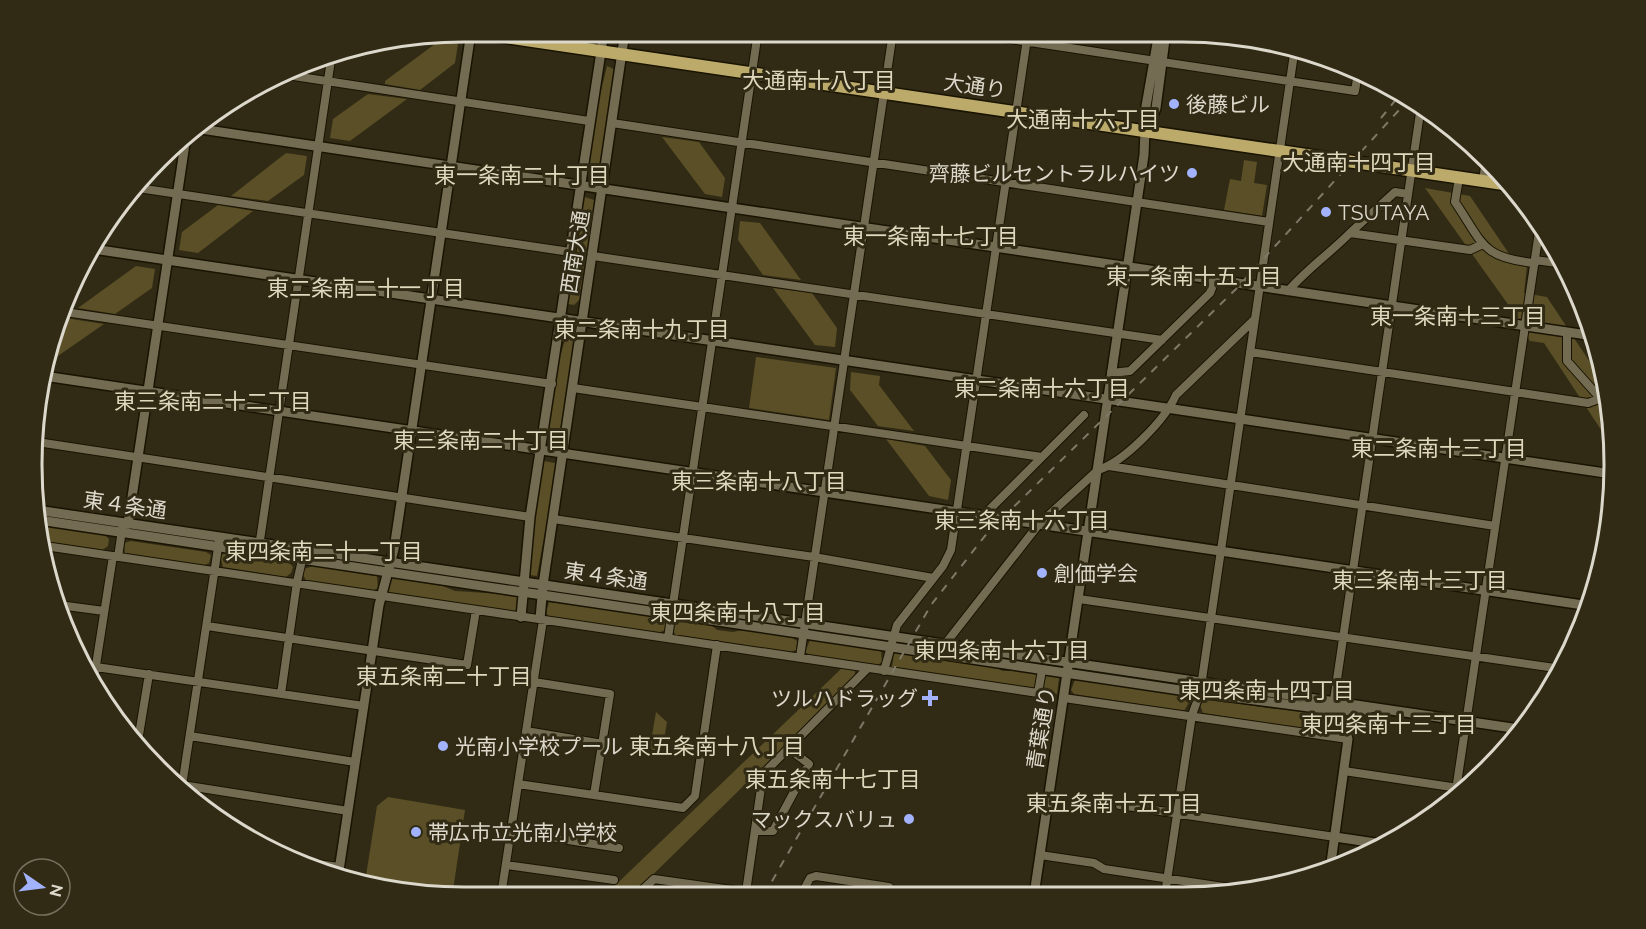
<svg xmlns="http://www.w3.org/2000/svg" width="1646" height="929" font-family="Raleway,'Noto Sans JP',sans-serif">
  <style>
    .green { fill: #5a4f26 }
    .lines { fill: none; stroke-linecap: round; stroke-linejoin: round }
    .minor-casing { stroke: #191301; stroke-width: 10 }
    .tertiary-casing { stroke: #191301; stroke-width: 12 }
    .trunk-casing { stroke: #191301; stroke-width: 15 }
    .minor { stroke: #736c53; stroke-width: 8 }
    .tertiary { stroke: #736c53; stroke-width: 9 }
    .trunk { stroke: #bcaa6a; stroke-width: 12 }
    .rail { stroke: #7e7967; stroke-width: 2; stroke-dasharray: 8 8; stroke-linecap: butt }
    .poi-dot { fill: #a2b2fd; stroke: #312b15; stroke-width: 2 }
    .labels { text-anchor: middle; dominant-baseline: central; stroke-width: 6; stroke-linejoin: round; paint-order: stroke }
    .street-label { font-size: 21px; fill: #dcd8cb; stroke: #312b15 }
    .poi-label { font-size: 21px; fill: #dcd8cb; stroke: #312b15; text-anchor: start }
    .neighbourhood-label { font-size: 22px; fill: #e0d8bd; stroke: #312b15 }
    .rim { fill: none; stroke: #dcd8cb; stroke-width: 3 }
  </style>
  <rect width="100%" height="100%" fill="#312b15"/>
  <path class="green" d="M439 41 458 44 455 63 420 90 385 84V81Z
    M607 66 616 70 598 178 587 176 593 124Z
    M368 94 407 99 350 141 330 138 333 119Z
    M662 137 699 142 725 178 722 197 705 194Z
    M286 153 307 156 304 175 268 201 231 196Z
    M1244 160 1257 162 1254 183 1267 185 1262 216 1224 210 1230 179 1241 181Z
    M1425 188 1470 196 1516 264 1527 266 1524 293 1547 297 1605 385 1613 448 1544 343 1530 341 1512 310Z
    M585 197 597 201 581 298 574 305 568 304 566 301 582 199Z
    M218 205 253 211 198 253 179 250 182 232Z
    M740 221 760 223 801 280 763 275 738 240Z
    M136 266 155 269 152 288 115 314 78 308Z
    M773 288 812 293 837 328 835 347 815 345Z
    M65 318 104 324 45 365C46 351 53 327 65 318Z
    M567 333 577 338 561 440 558 442 546 437 555 374Z
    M756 357 836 368 829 420 749 408Z
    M851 372 880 376 879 385 914 431 878 426 850 390Z
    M886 439 925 446 951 480 948 500 929 496Z
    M544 461 555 463 557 466 537 576 530 575 527 564Z
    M40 526 104 534 109 539 108 546 101 551 44 542Z
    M131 541 206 552 211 555 209 563 203 566 125 554 124 543Z
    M226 552 289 562 293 567 291 573 286 577 223 567 220 556Z
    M313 566 377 576 378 588 370 592 306 580 303 575 304 569Z
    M394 578 443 586 455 591 517 595 520 598 519 610 515 612 387 592 389 579Z
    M549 602 662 617 667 623 665 630 658 633 549 617 546 613Z
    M679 620 710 624 717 630 733 632 746 629 790 636 797 641 796 650 790 652 676 635 673 631 675 622Z
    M810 640 881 650 882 662 876 666 810 655 805 652Z
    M899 651 986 664 1003 671H1032L1059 678 1057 694 892 667 894 654Z
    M842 668 855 671V677L631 896H604Z
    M1075 680 1186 695 1191 699 1184 711 1074 694 1071 690Z
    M1208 698C1223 700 1283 713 1291 708L1335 715 1341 732 1339 734 1203 713 1200 705Z
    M656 712 667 722 661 758 650 747Z
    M388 797 465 810 452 897H437L365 882 377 806Z"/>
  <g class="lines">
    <defs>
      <path id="minor" d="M964 32 1355 91 1358 73
        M287 75 589 121
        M612 123 1269 222
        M1459 178 1455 202C1483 243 1481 258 1535 263
        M1483 181 1486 159
        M138 188 570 252
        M1350 233 1395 192 1408 194
        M593 256 1162 340
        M1535 260 1564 264
        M1288 291C1308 268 1329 254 1350 233L1470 250 1483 244
        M65 312 552 384
        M1567 332V361L1609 408
        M1250 352 1588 403 1599 399
        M1111 373 1130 371 1210 293 1215 280
        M573 388 1042 457 1084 415
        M37 442 530 517
        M1109 466 1495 526
        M983 516 1042 457
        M553 519 814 557 933 578
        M45 546 1038 693 1042 670
        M259 547 332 53
        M118 557 123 523
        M1079 599 1562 669
        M59 605 104 611
        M61 615 62 606
        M207 626 467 665 476 610
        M668 638 758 32
        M946 643 1039 524 1098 470C1124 462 1165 420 1176 395L1255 319
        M800 657 893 32
        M96 667 364 706
        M884 671 897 625 943 566 951 550 1028 32
        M94 678 113 556
        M534 682 610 694 594 795
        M281 694 297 582 302 560
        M1064 698 1348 739
        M1334 700 1421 106
        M526 731 603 744
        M190 736 355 762
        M137 747 149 674
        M1344 771 1465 789
        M518 784 683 808 695 796 717 645
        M182 785 348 811
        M182 786 219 541
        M1455 797 1540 225
        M1120 805 1335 837
        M511 831 619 848
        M756 831H773L809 764 789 749
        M1040 855 1094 863 1104 869 1250 891
        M295 861 339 867
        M506 865 614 880
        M746 892 763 774 867 669
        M1165 894 1192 715 1200 693 1295 47
        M801 895 810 878 816 876 889 887 887 895
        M501 896 543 620
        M636 896 654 879 746 892 755 895
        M680 896 682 883"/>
      <path id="tertiary" d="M1149 127 1156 108 1166 32
        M194 128 1594 336
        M93 249 1612 474
        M44 376 1590 606
        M37 510 1519 729
        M39 520 1200 693 1339 711 1368 710
        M128 524 186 137
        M521 617 530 517 604 32
        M540 619 543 585 625 32
        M1335 837 1382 844
        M1330 870 1348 739 1338 708
        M338 877 379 605 394 549 471 32
        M1034 895 1144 155 1146 106 1159 32"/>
      <path id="trunk" d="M471 32 1510 185"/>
    </defs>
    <use href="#minor" class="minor-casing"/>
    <use href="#tertiary" class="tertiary-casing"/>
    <use href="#trunk" class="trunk-casing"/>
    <use href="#minor" class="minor"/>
    <use href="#tertiary" class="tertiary"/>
    <use href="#trunk" class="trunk"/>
    <path class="rail" d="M1381 118 1402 92
      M764 895 931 605 988 532 1236 289 1410 98"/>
  </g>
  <g class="poi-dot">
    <circle cx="1174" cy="104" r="6"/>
    <circle cx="1192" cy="173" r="6"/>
    <circle cx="1326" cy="212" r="6"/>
    <circle cx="1042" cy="573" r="6"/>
    <path d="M927 689h6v6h6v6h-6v6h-6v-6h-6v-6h6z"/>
    <circle cx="443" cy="746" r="6"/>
    <circle cx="909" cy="819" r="6"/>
    <circle cx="416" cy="832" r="6"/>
  </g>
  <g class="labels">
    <g class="street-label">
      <text transform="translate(975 86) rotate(8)">大通り</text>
      <text transform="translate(575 252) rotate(-81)">西南大通</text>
      <text transform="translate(125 505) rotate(8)">東４条通</text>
      <text transform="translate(606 576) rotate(8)">東４条通</text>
      <text transform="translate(1041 728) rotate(-81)">青葉通り</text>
    </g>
    <g class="poi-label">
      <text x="1186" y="104">後藤ビル</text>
      <text x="1180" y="173" text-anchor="end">齊藤ビルセントラルハイツ</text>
      <text x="1338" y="212">TSUTAYA</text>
      <text x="1054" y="573">創価学会</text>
      <text x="918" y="698" text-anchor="end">ツルハドラッグ</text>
      <text x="455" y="746">光南小学校プール</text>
      <text x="897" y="819" text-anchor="end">マックスバリュ</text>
      <text x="428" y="832">帯広市立光南小学校</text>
    </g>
    <g class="neighbourhood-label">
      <text x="819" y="80">大通南十八丁目</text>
      <text x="1083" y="119">大通南十六丁目</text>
      <text x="1359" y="162">大通南十四丁目</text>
      <text x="522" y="175">東一条南二十丁目</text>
      <text x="931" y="236">東一条南十七丁目</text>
      <text x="1194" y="276">東一条南十五丁目</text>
      <text x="366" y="288">東二条南二十一丁目</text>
      <text x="1458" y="316">東一条南十三丁目</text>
      <text x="642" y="329">東二条南十九丁目</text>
      <text x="1042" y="388">東二条南十六丁目</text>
      <text x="213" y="401">東三条南二十二丁目</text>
      <text x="481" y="440">東三条南二十丁目</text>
      <text x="1439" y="448">東二条南十三丁目</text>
      <text x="759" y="481">東三条南十八丁目</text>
      <text x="1022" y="520">東三条南十六丁目</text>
      <text x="324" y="551">東四条南二十一丁目</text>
      <text x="1420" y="580">東三条南十三丁目</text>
      <text x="738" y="612">東四条南十八丁目</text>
      <text x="1002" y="650">東四条南十六丁目</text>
      <text x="444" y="676">東五条南二十丁目</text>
      <text x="1267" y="690">東四条南十四丁目</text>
      <text x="1389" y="724">東四条南十三丁目</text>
      <text x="717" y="746">東五条南十八丁目</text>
      <text x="833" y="779">東五条南十七丁目</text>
      <text x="1114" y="803">東五条南十五丁目</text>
    </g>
  </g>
  <path d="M0 0H1646V929H0ZM464 42H1182A422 422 0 0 1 1604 464V465A422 422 0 0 1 1182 887H464A422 422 0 0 1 42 465V464A422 422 0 0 1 464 42Z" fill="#312b15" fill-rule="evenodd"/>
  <path class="rim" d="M464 42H1182A422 422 0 0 1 1604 464V465A422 422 0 0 1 1182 887H464A422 422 0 0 1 42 465V464A422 422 0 0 1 464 42Z"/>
  <g transform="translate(42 887) rotate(104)"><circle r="28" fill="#312b15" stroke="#75705e" stroke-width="1.5"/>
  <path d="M0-4.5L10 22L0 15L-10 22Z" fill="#a2b2fd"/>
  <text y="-9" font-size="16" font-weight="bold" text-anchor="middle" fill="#dcd8cb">N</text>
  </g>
</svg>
